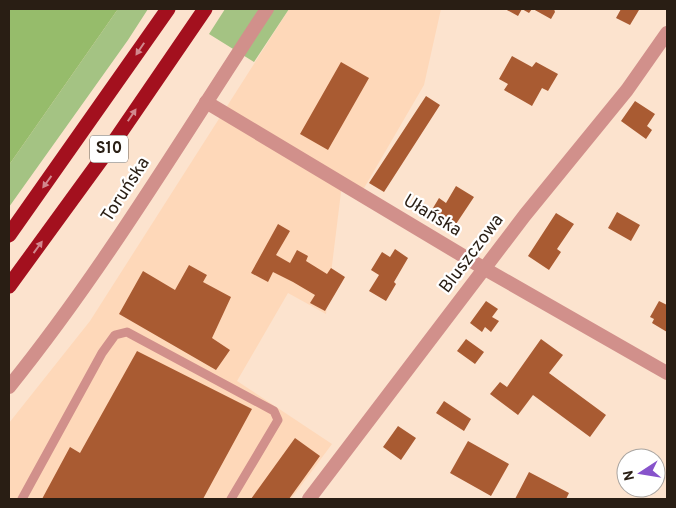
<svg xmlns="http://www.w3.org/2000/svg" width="676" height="508" font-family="Overpass,sans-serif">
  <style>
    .built { fill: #fed8b9 }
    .green { fill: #a4c383 }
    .forest { fill: #96bc6b }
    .building { fill: #a95b32 }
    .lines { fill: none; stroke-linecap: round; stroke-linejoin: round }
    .service { stroke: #d1908b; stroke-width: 9 }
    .minor { stroke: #d1908b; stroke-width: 14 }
    .tertiary { stroke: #d1908b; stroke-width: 14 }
    .motorway { stroke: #a3101e; stroke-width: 15 }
    .oneway { fill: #d1888e }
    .labels { text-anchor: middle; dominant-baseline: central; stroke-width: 4.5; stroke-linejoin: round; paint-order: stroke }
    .shield { fill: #fff; stroke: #69625a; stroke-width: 1 }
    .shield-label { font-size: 16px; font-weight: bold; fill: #291e14 }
    .street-label { font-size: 18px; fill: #291e14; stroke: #fff }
  </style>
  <rect width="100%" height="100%" fill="#fce3ce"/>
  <path class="built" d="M289 9H441L424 85 360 195 342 184 326 314 288 293 237 381 332 444 291 499H9V423L90 321Z"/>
  <path class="green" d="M118 9H148L128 40 9 207V165Z
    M225 9H289L254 62 209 34Z"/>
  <path class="forest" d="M9 9H118L9 165Z"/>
  <path class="building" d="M505 9H532L529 13 522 9 518 16Z
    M533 9H554L555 12 551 19Z
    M621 9 639 10 630 25 616 18Z
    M512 56 532 67 536 62 558 74 548 91 542 88 532 106 504 90 508 84 499 79Z
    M341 62 369 78 328 150 300 134Z
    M426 96 440 105 384 192 369 183Z
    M635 101 655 114 647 126 652 130 646 139 621 121Z
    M456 186 474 197 454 227 430 213 439 198 446 203Z
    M617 212 640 225 631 241 608 228Z
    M556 213 574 224 557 249 561 252 549 270 528 256Z
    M278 224 290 231 276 255 290 263 297 250 308 256 306 261 327 274 331 268 345 277 325 311 310 303 315 295 293 282 273 272 268 282 251 273Z
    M395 249 408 258 394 282 396 284 386 301 369 291 379 275 371 270 382 252 390 257Z
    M189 265 207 275 203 282 231 297 212 338 230 350 216 370 119 314 143 271 175 290Z
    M486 301 498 309 492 317 499 321 491 332 485 327 482 332 470 323Z
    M659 301 667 305V332L652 323 654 319 650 317Z
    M466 339 484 352 475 364 457 351Z
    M541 339 563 355 549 373 606 415 590 437 533 395 518 415 490 394 500 382 507 387Z
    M137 351 252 409 203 499H42L70 447 80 453Z
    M444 401 471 419 464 431 436 413Z
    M398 426 416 438 401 460 383 447Z
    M295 438 320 456 289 499H251Z
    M468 441 509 464 491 496 450 473Z
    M529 472 569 493 566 499H515Z"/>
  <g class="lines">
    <path class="service" d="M22 499 102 353 115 335 127 332 274 411 278 420 231 499"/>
    <path class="minor" d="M206 102 485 269 667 373
      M309 499 525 215 627 90 667 33"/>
    <path class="tertiary" d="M9 387C105 268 183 136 267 9"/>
    <path class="motorway" d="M9 235 168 9
      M9 286 116 139 205 9"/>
  </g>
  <defs><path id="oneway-solid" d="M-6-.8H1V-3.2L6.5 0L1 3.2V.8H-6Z" transform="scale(1.25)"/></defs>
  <g class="oneway">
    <use href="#oneway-solid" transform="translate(140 49) rotate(124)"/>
    <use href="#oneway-solid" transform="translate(132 115) rotate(-56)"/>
    <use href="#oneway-solid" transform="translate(47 182) rotate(126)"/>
    <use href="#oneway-solid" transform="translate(38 247) rotate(-54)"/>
  </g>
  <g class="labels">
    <rect class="shield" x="90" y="135.5" width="38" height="27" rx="4"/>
    <g class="shield-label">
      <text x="109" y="149">S10</text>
    </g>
    <g class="street-label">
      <text transform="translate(126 190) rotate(-57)">Toruńska</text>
      <text transform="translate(432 216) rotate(31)">Ułańska</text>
      <text transform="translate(472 254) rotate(-53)">Bluszczowa</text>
    </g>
  </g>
  <rect width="676" height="508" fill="none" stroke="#291e14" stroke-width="20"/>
  <g transform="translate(641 473) rotate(258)"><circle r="24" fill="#ffffff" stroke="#a9a5a1"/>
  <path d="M0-4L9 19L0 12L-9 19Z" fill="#8753cb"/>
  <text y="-8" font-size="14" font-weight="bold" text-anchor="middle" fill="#291e14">N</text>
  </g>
</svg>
